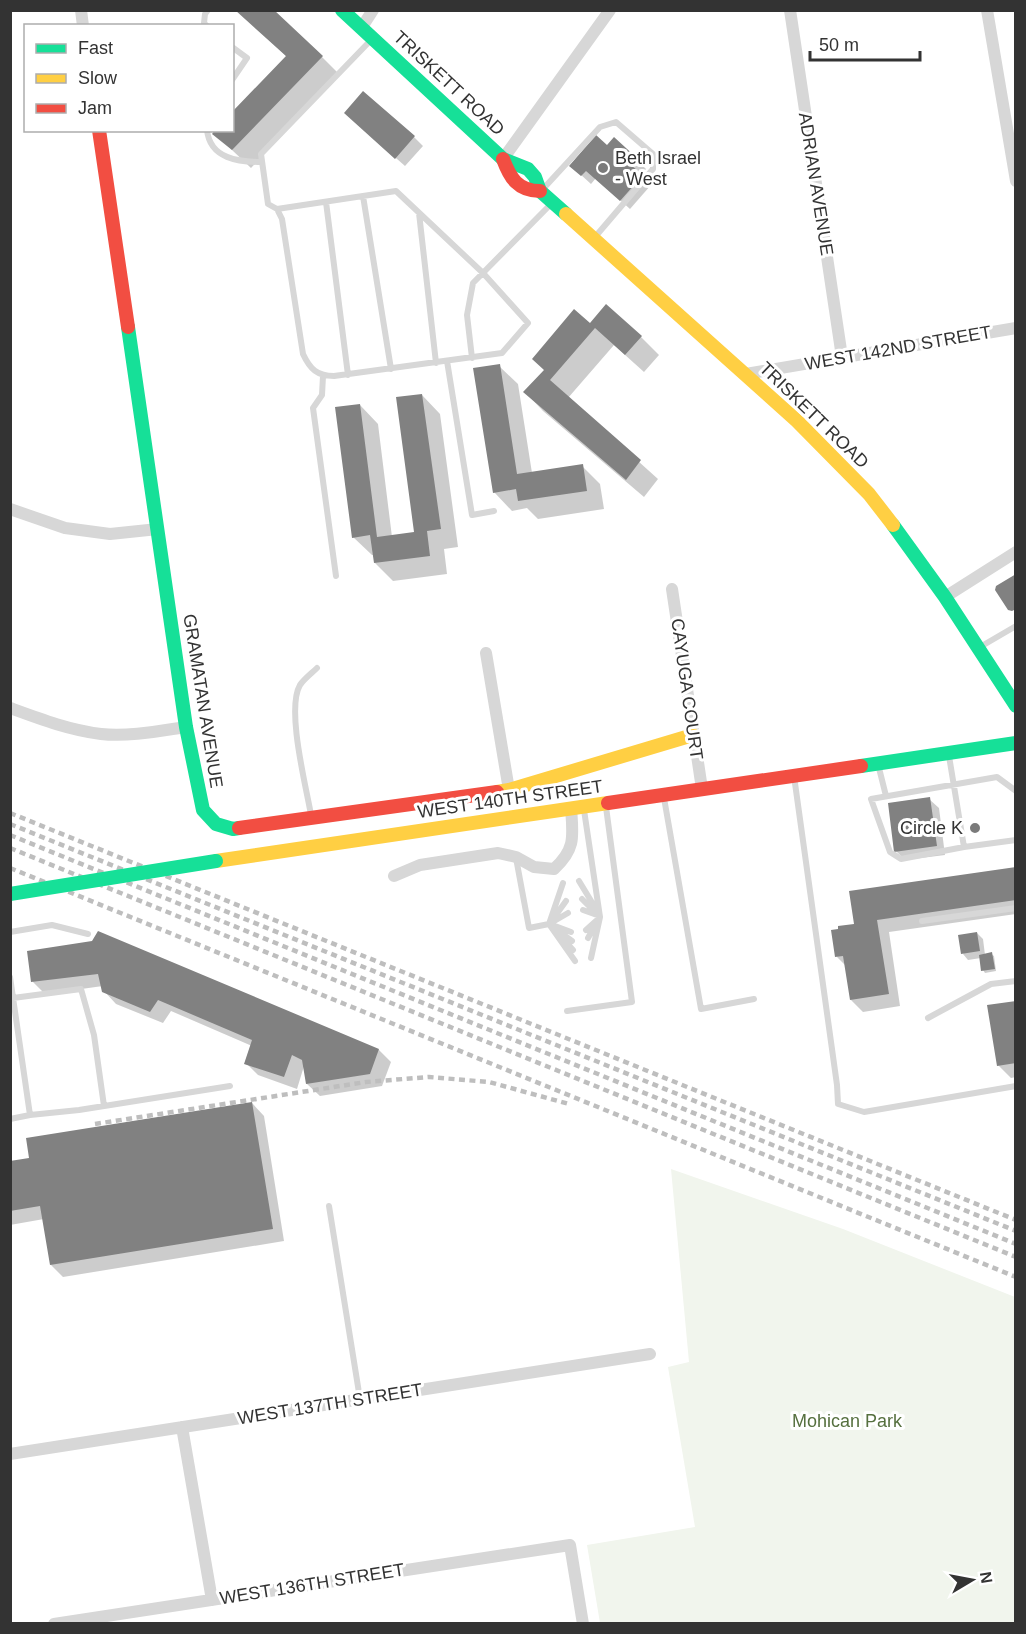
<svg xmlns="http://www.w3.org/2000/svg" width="1026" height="1634" font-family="Arial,sans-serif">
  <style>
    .green { fill: #f1f5ed }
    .shadow { fill: #0003 }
    .building { fill: #818181 }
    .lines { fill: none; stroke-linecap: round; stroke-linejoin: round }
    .lane { stroke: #d7d7d7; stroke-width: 6 }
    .street { stroke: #d7d7d7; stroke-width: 12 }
    .fast { stroke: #16e098; stroke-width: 14 }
    .slow { stroke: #ffcf43; stroke-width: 14 }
    .jam { stroke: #f24e42; stroke-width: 14 }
    .rail { stroke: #bebebe; stroke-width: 4.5; stroke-dasharray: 6 4.5; stroke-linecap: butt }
    .fast-bridge { stroke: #16e098; stroke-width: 14 }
    .poi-dot { fill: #7a7a7a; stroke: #fff; stroke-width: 2 }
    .labels { text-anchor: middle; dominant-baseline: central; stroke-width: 6; stroke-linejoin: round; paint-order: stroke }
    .street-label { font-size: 18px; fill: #333; stroke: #fff }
    .poi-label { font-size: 18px; fill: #333; stroke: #fff; text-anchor: start }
    .park-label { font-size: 18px; fill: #56703f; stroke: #fff }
  </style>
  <rect width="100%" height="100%" fill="#fff"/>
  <path class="green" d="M671 1169 843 1229 1015 1297V1623H600L587 1545 695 1527 668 1367 689 1362Z"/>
  <path class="shadow" d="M237 10 322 57 340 75 251 168 214 133 232 130 287 57Z
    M355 122 414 137 423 146 405 166Z
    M608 147 637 160 646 169 641 175 651 185 630 209 596 178 591 184 580 174Z
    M590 325 641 337 659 355 644 372 614 345 568 398 658 479 644 497 543 411 525 392Z
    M499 366 518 384 532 473 582 466 600 484 604 509 538 519 527 508 512 511 494 492Z
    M422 395 440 414 458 547 444 549 447 574 393 581 375 563 374 555H372L353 537 360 405 378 424 392 537 416 534Z
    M929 799 939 808 945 855 905 860 896 851Z
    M1016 868V914L889 932 900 1006 863 1012 851 1000 846 966 837 957 856 925Z
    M977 933 983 939 985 955 991 954 994 956 996 971 985 973 983 970 981 958 968 960 963 954Z
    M28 952 379 1050 391 1062 382 1086 320 1096 307 1084 304 1066 297 1089 258 1075 246 1063 252 1046 171 1011 163 1023 116 1004 104 991 103 986 45 994 33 982Z
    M1016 1002V1077L1011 1078 998 1065Z
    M252 1103 264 1116 284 1241 63 1277 51 1265 44 1219 10 1225V1162L30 1159Z"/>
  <path class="building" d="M235 10H274L323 56 232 150 212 134 215 130H232V112L286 56Z
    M363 91 415 136 395 159 344 113Z
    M596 135 607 145 614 137 638 159 632 166 643 175 620 201 586 171 581 176 569 166Z
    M606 304 642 336 625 355 595 328 550 380 641 460 626 480 523 392 544 370 532 359 574 309 590 323Z
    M500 364 517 474 583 464 587 491 518 501 516 489 493 493 473 368Z
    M422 394 441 529 427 531 430 556 374 563 370 535 352 538 335 407 360 404 377 537 414 532 396 397Z
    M1016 574V609L1012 611 1008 610 995 590 996 586Z
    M930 797 937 846 894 852 888 803Z
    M1016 867V900L877 920 889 994 850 1000 843 956 835 957 831 930 838 929V926L854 924 849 891Z
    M98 931 379 1049 370 1074 306 1084 302 1060 292 1055 284 1077 244 1064 252 1040 158 1000 150 1012 102 992 98 974 31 982 27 951 92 941Z
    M977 932 980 951 961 954 958 935Z
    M992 952 995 969 981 971 979 955Z
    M1016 1001V1063L997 1066 987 1005Z
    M252 1102 273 1229 50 1265 40 1206 10 1211V1161L29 1158 26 1138Z"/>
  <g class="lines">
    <path class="lane" d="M207 26 204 23 205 14 208 10
      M232 47 247 58 232 80
      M207 130C210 159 239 162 262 162
      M543 189 600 127 616 122 653 154V169L595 237
      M363 196 391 369
      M326 202 348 375
      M277 209 396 191 483 273 528 323 502 353 334 376C317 376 310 369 303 354L282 219 277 209 268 204 261 154 371 40
      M419 213 436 363
      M472 358 467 315 473 283 550 205
      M447 361 472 515 494 511
      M323 376 322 395 313 408 336 576
      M980 647 1016 626
      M949 756 964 847 1016 840
      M878 764 886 796
      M794 776 837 1085 838 1104 864 1112 1016 1086
      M664 798 701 1009 754 999
      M584 810 600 917 591 958
      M311 815C306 786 286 709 300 685 304 679 312 673 317 668
      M964 847 901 859 890 852 871 799 997 777 1016 791
      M516 858 529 928 549 924 568 913
      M579 881 599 914
      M582 899 593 910
      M583 910 597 915
      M553 919 566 901
      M922 921 1016 908
      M549 924 575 961
      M549 924 563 883
      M555 926 571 932
      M554 928 572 941
      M586 930 596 921
      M10 932 52 925 88 934
      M588 938 597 922
      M564 940 573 950
      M10 977 30 1115 10 1119
      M13 998 81 989 94 1035 104 1106
      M567 1011 632 1002 606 807
      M928 1018 991 984 1016 981
      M30 1115 79 1110 230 1086
      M329 1206 360 1399"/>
    <path class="street" d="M81 10 83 26
      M790 10 842 357
      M987 10 1016 181
      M362 27 373 10
      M503 159 610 10
      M746 374 1016 328
      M10 509 65 528 110 534 158 529
      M672 589 702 789
      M945 597 1016 552
      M486 653 509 790
      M10 708C40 719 69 730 101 734 128 737 159 731 186 727
      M394 876 420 865 498 853 516 857 534 867 554 869C576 849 573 836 571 808
      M182 1427 212 1600
      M10 1454 650 1354
      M54 1624 570 1545 583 1624"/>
    <path class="fast" d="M342 10 503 159 528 169 535 177 540 191 566 214
      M128 327 186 727 203 810 216 824 233 829 239 828
      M893 525 945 597 1016 706
      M861 766 1016 743"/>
    <path class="slow" d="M566 214 797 421 869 494 893 525
      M497 792 509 790 693 735
      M216 861 608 803"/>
    <path class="jam" d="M99 130 128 327
      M503 159C510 178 518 191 540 191
      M608 803 861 766
      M239 828 497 792"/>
    <path class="rail" d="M10 813 1016 1220
      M10 824 1016 1231
      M10 835 1016 1244
      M10 848 1016 1257
      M10 868 1016 1277
      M95 1124 366 1082 429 1077 489 1082 569 1104"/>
    <path class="fast-bridge" d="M10 894 216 861"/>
  </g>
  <g class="poi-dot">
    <circle cx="603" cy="168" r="6"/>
    <circle cx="975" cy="828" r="6"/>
  </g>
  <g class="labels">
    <g class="street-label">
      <text transform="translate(449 83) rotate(43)">TRISKETT ROAD</text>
      <text transform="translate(816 184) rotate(81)">ADRIAN AVENUE</text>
      <text transform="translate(898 348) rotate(-10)">WEST 142ND STREET</text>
      <text transform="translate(814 415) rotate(44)">TRISKETT ROAD</text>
      <text transform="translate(687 689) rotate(82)">CAYUGA COURT</text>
      <text transform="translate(203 701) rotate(81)">GRAMATAN AVENUE</text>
      <text transform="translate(510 799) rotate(-8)">WEST 140TH STREET</text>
      <text transform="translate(330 1404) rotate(-9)">WEST 137TH STREET</text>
      <text transform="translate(312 1584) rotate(-9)">WEST 136TH STREET</text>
    </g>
    <g class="poi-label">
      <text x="615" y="158">Beth Israel<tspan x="615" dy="21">- West</tspan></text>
      <text x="963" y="828" text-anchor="end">Circle K</text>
    </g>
    <g class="park-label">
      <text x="847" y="1421">Mohican Park</text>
    </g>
  </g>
  <rect width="1026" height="1634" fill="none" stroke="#333333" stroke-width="24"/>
  <rect x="24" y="24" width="210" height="108" fill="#ffffff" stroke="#adadad" stroke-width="1.5"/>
  <rect x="36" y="44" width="30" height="9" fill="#16e098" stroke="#adadad" stroke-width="1.5"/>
  <text x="78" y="54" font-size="18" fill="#333333">Fast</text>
  <rect x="36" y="74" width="30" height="9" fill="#ffcf43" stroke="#adadad" stroke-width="1.5"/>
  <text x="78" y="84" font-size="18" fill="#333333">Slow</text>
  <rect x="36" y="104" width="30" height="9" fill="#f24e42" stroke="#adadad" stroke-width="1.5"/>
  <text x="78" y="114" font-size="18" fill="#333333">Jam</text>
  <g transform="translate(972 1580) rotate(80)" stroke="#ffffff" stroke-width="4.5" paint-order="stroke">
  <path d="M0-4.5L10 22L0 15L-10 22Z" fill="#333333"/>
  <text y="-9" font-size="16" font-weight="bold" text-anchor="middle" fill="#333333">N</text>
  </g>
  <path d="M810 51v9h110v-9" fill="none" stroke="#333333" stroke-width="3"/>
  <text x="819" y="51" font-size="18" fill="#333333" stroke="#ffffff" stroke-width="4.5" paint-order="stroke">50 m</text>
</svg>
